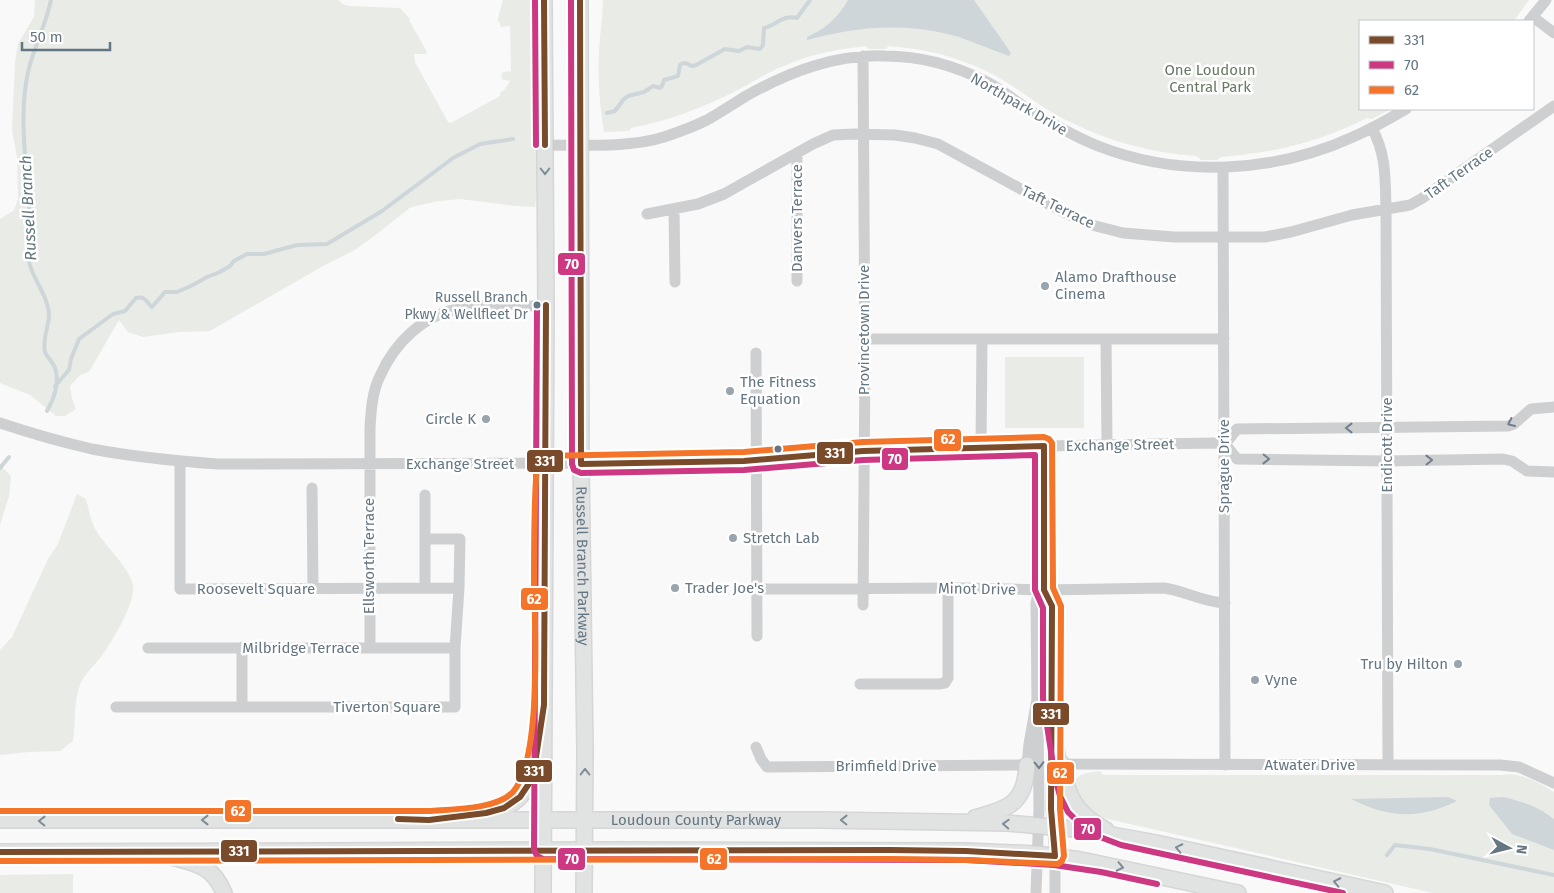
<svg xmlns="http://www.w3.org/2000/svg" width="1554" height="893" font-family="'Fira Sans',sans-serif">
  <style>
    .green { fill: #e8ebe6 }
    .water { fill: #ced6d9 }
    .lines { fill: none; stroke-linecap: round; stroke-linejoin: round }
    .stream { stroke: #ced6d9; stroke-width: 4 }
    .major-casing { stroke: #d5d6d7; stroke-width: 18 }
    .minor { stroke: #cecfd0; stroke-width: 11 }
    .major { stroke: #e1e2e2; stroke-width: 15 }
    .bus-1-casing { stroke: #fff; stroke-width: 10 }
    .bus-2-casing { stroke: #fff; stroke-width: 10 }
    .bus-3-casing { stroke: #fff; stroke-width: 10 }
    .bus-1 { stroke: #7a4b2a; stroke-width: 6 }
    .bus-2 { stroke: #cd3883; stroke-width: 6 }
    .bus-3 { stroke: #f47529; stroke-width: 6 }
    .oneway { stroke: #7e8c96 }
    .oneway2 { stroke: #707f8b }
    .poi-dot { fill: #99a4ac; stroke: #fff; stroke-width: 2 }
    .bus-dot { fill: #657683; stroke: #fff; stroke-width: 2 }
    .labels { text-anchor: middle; dominant-baseline: central; stroke-width: 5; stroke-linejoin: round; paint-order: stroke }
    .bus-label { font-size: 14px; fill: #657683; stroke: #fff; text-anchor: end }
    .park-label { font-size: 15px; fill: #687a64; stroke: #fff }
    .street-label { font-size: 15px; fill: #657683; stroke: #fff }
    .poi-label { font-size: 15px; fill: #657683; stroke: #fff; text-anchor: start }
    .water-label { font-size: 16px; font-style: italic; fill: #60757c; stroke: #fff }
    .line-badge { stroke: #fff; stroke-width: 2 }
    .badge-label { font-size: 14px; text-anchor: middle; font-weight: bold; fill: #fff }
  </style>
  <rect width="100%" height="100%" fill="#f9f9f9"/>
  <path class="green" d="M35 0H338L343 4 349 6 400 8 410 19 409 20 427 52 426 54H414L415 62 448 122 451 123 500 96V93L505 89 510 81 502 79 501 76 503 72 511 71 510 26 501 27 498 20 499 14 503 0H537L538 183 535 207 516 206 460 199 439 201 411 207 369 240 353 251 323 266 210 331 179 332 143 337 128 332 119 320 89 372 80 375 70 386 72 398 76 409 65 416H56L30 395 0 383V219L14 210 18 199 17 157 12 130 15 62 18 44 34 17Z
    M603 0H1529L1514 21H1360V109H1387V111L1372 119 1367 118C1320 142 1273 153 1221 157L1217 160H1201L1197 156C1150 153 1104 140 1062 118 1044 109 1028 96 1011 85 974 61 932 49 888 46L886 49H869L866 46C840 49 815 53 791 63 772 70 754 81 736 91 702 108 668 121 631 128L629 131 604 132C599 103 597 68 600 39 601 26 603 13 603 0Z
    M1005 357H1084V428H1005Z
    M0 465 11 476 9 496 0 525Z
    M77 494 86 499C89 510 91 523 97 532 107 548 129 567 133 585 136 602 113 640 103 654 96 664 84 674 80 685 73 704 76 722 73 741L60 751 30 752 0 755V650L12 637 48 559 58 544Z
    M1100 771 1103 775H1502C1519 771 1540 783 1554 792V819L1545 812V845L1554 850V893H1433L1099 817 1083 807 1071 788C1076 773 1086 773 1100 771Z
    M73 874V893H0V875Z"/>
  <path class="water" d="M848 0H974L1011 53 1009 56C992 50 976 43 959 37 907 22 858 26 807 40V37C825 29 838 18 848 0Z
    M1448 797 1457 801C1418 820 1389 818 1351 799Z
    M1503 797C1521 801 1539 807 1554 819V850L1512 834 1489 805 1490 798Z"/>
  <g class="lines">
    <path class="stream" d="M607 113 615 111 623 100 628 96 644 92 653 86 660 88 662 86 664 80 678 76 680 65C685 61 687 64 692 66L696 65 725 49 739 51 747 47 760 49 763 45 764 28C776 25 784 14 797 18L810 0
      M55 386 69 370 71 359 79 339 113 314 125 311 136 298C146 296 146 302 152 307L165 292H177L191 286 207 277 220 272 230 266 234 261 247 254H264L297 245 327 244 382 211 453 158 480 144 513 139
      M47 411C54 399 60 382 55 368 53 362 47 357 45 352 42 340 49 326 49 314 48 295 32 279 29 261 27 248 30 236 30 223 28 175 17 115 29 68 35 45 46 24 51 0
      M0 468 9 457
      M1387 855 1395 845 1430 849 1554 875"/>
    <defs>
      <g id="major">
        <path id="s1" d="M580 0 581 464 585 750 584 893"/>
        <path d="M1062 764C1067 797 1076 814 1106 830"/>
        <path d="M480 814C519 809 531 791 536 753"/>
        <path d="M975 818C1009 808 1025 804 1027 765"/>
        <path id="s2" d="M0 820H821L1007 823 1085 830 1156 843 1385 893"/>
        <path d="M0 852 613 850 966 851 1037 854 1081 860 1238 893"/>
        <path d="M172 857C198 864 213 866 224 893"/>
        <path d="M543 893 546 307 544 0"/>
      </g>
    </defs>
    <use href="#major" class="major-casing"/>
    <path class="minor" d="M1533 17 1554 33
      M1529 21 1546 0
      M863 56 865 364 863 605
      M1372 128C1387 156 1385 180 1386 210L1388 765
      M545 145C581 145 630 148 664 137 679 132 693 127 707 120 720 113 733 104 746 96 789 72 835 54 885 56 920 56 956 66 987 82 1006 92 1022 107 1041 117 1060 128 1078 138 1098 146 1180 178 1274 173 1353 137 1371 129 1389 119 1406 109
      M1223 168 1225 765
      M674 209 675 282
      M647 214 698 204 724 194 813 144 833 135 854 134 895 135 915 138 938 144 1065 213 1092 225 1123 233 1174 237H1265L1291 232 1352 215 1410 205 1421 199 1554 106
      M797 281V154
      M864 339H1224
      M1106 339 1107 445
      M756 353 757 636
      M0 423C30 433 61 442 92 449 134 457 176 461 218 464L670 463 744 461 863 451 981 447 1213 443 1225 444 1237 459 1387 461 1503 459 1512 461 1527 471 1554 472
      M1225 444 1237 429 1508 426 1514 424 1531 409 1554 407
      M1044 446V590L1052 606V705
      M981 447 982 339
      M180 461V589L459 588
      M312 488 313 589
      M425 495V588
      M757 589 965 588 1044 590 1164 588C1185 591 1203 602 1225 603
      M148 648H455
      M370 648V428C371 411 372 392 380 376 395 342 424 314 462 308 489 303 518 305 546 307
      M860 684H939L945 683 948 678V588
      M1052 698 1062 764 1500 765 1519 767 1554 783
      M1037 705 1036 603 1037 599 1044 590
      M116 707H455V648L459 588 460 539H425
      M242 707V647
      M1052 731 1051 809 1055 856V893
      M756 747 761 759 767 767 1027 765 1029 744 1037 699
      M1036 893 1039 809 1038 723"/>
    <use href="#major" class="major"/>
    <defs>
      <path id="bus-1" d="M544 0 545 145
        M398 819 429 820 486 813 504 808 520 797 530 782 534 770 544 705 546 305
        M0 852 890 850 966 851 1055 856 1051 809 1052 606 1044 590V446L863 451 744 461 581 464 580 0"/>
      <path id="bus-2" d="M535 0 536 145
        M571 0 572 464 574 470 581 473 744 470 863 460 1035 455V590L1043 608V699L1055 778 1060 796 1068 812 1081 825 1100 837 1121 845 1343 893
        M537 305 534 850 537 856 543 859 966 860 1054 865 1101 872 1157 884"/>
      <path id="bus-3" d="M0 811H428C451 809 496 810 513 792 542 759 535 628 534 582 534 547 534 513 536 479L537 462 542 456 744 452 863 442 1044 437 1049 439 1052 443 1053 588 1061 606 1060 809 1064 856 1062 861 1058 864 966 860 890 859 0 861"/>
    </defs>
    <use href="#bus-1" class="bus-1-casing"/>
    <use href="#bus-2" class="bus-2-casing"/>
    <use href="#bus-3" class="bus-3-casing"/>
    <use href="#bus-1" class="bus-1"/>
    <use href="#bus-2" class="bus-2"/>
    <use href="#bus-3" class="bus-3"/>
  </g>
  <defs><path id="oneway-chevron" d="M-2-3.5L2.5 0L-2 3.5" fill="none" stroke-width="1.6" stroke-linecap="round" stroke-linejoin="round" transform="scale(1.25)"/></defs>
  <g class="oneway">
    <use href="#oneway-chevron" transform="translate(545 171) rotate(90)"/>
    <use href="#oneway-chevron" transform="translate(585 772) rotate(-90)"/>
    <use href="#oneway-chevron" transform="translate(205 820) rotate(180)"/>
    <use href="#oneway-chevron" transform="translate(844 820) rotate(-179)"/>
    <use href="#oneway-chevron" transform="translate(42 821) rotate(-179)"/>
    <use href="#oneway-chevron" transform="translate(1006 824) rotate(-177)"/>
    <use href="#oneway-chevron" transform="translate(1179 848) rotate(-168)"/>
    <use href="#oneway-chevron" transform="translate(1120 867) rotate(12)"/>
    <use href="#oneway-chevron" transform="translate(1337 882) rotate(-168)"/>
  </g>
  <g class="oneway2">
    <use href="#oneway-chevron" transform="translate(1511 423) rotate(156)"/>
    <use href="#oneway-chevron" transform="translate(1349 428) rotate(180)"/>
    <use href="#oneway-chevron" transform="translate(1266 459) rotate(1)"/>
    <use href="#oneway-chevron" transform="translate(1429 460) rotate(-1)"/>
    <use href="#oneway-chevron" transform="translate(1039 765) rotate(89)"/>
  </g>
  <g class="poi-dot">
    <circle cx="1045" cy="286" r="5"/>
    <circle cx="730" cy="391" r="5"/>
    <circle cx="486" cy="419" r="5"/>
    <circle cx="733" cy="538" r="5"/>
    <circle cx="675" cy="588" r="5"/>
    <circle cx="1458" cy="664" r="5"/>
    <circle cx="1255" cy="680" r="5"/>
  </g>
  <g class="bus-dot">
    <circle cx="537" cy="305" r="4.5"/>
    <circle cx="778" cy="449" r="4.5"/>
  </g>
  <g class="labels">
    <g class="bus-label">
      <text x="528" y="297">Russell Branch<tspan x="528" dy="17">Pkwy &amp; Wellfleet Dr</tspan></text>
    </g>
    <g class="park-label">
      <text x="1210" y="70">One Loudoun<tspan x="1210" dy="17">Central Park</tspan></text>
    </g>
    <g class="street-label">
      <text transform="translate(1019 104) rotate(30)">Northpark Drive</text>
      <text transform="translate(1459 173) rotate(-35)">Taft Terrace</text>
      <text transform="translate(1058 207) rotate(26)">Taft Terrace</text>
      <text transform="translate(797 218) rotate(-90)">Danvers Terrace</text>
      <text transform="translate(864 330) rotate(-90)">Provincetown Drive</text>
      <text transform="translate(1120 445) rotate(-1)">Exchange Street</text>
      <text transform="translate(1387 445) rotate(-90)">Endicott Drive</text>
      <text x="460" y="464">Exchange Street</text>
      <text transform="translate(1224 466) rotate(-90)">Sprague Drive</text>
      <text transform="translate(369 556) rotate(-90)">Ellsworth Terrace</text>
      <text stroke="none"><textPath href="#s1" startOffset="566">Russell Branch Parkway</textPath></text>
      <text x="256" y="589">Roosevelt Square</text>
      <text transform="translate(977 589) rotate(1)">Minot Drive</text>
      <text x="301" y="648">Milbridge Terrace</text>
      <text x="387" y="707">Tiverton Square</text>
      <text x="1310" y="765">Atwater Drive</text>
      <text x="886" y="766">Brimfield Drive</text>
      <text stroke="none"><textPath href="#s2" startOffset="696">Loudoun County Parkway</textPath></text>
    </g>
    <g class="poi-label">
      <text x="1055" y="277">Alamo Drafthouse<tspan x="1055" dy="17">Cinema</tspan></text>
      <text x="740" y="382">The Fitness<tspan x="740" dy="17">Equation</tspan></text>
      <text x="476" y="419" text-anchor="end">Circle K</text>
      <text x="743" y="538">Stretch Lab</text>
      <text x="685" y="588">Trader Joe's</text>
      <text x="1448" y="664" text-anchor="end">Tru by Hilton</text>
      <text x="1265" y="680">Vyne</text>
    </g>
    <g class="water-label">
      <text transform="translate(28 208) rotate(-93)">Russell Branch</text>
    </g>
  </g>
  <g class="line-badge">
    <rect x="557" y="252" width="29" height="24" rx="5" fill="#cd3883"/>
    <rect x="933" y="428" width="29" height="24" rx="5" fill="#f47529"/>
    <rect x="816" y="441" width="38" height="24" rx="5" fill="#7a4b2a"/>
    <rect x="881" y="447" width="28" height="24" rx="5" fill="#cd3883"/>
    <rect x="526" y="449" width="38" height="24" rx="5" fill="#7a4b2a"/>
    <rect x="520" y="587" width="29" height="24" rx="5" fill="#f47529"/>
    <rect x="1032" y="702" width="38" height="24" rx="5" fill="#7a4b2a"/>
    <rect x="515" y="759" width="38" height="24" rx="5" fill="#7a4b2a"/>
    <rect x="1046" y="761" width="29" height="24" rx="5" fill="#f47529"/>
    <rect x="224" y="799" width="28" height="24" rx="5" fill="#f47529"/>
    <rect x="1073" y="817" width="29" height="24" rx="5" fill="#cd3883"/>
    <rect x="220" y="839" width="38" height="24" rx="5" fill="#7a4b2a"/>
    <rect x="557" y="847" width="29" height="24" rx="5" fill="#cd3883"/>
    <rect x="699" y="847" width="29" height="24" rx="5" fill="#f47529"/>
  </g>
  <g class="badge-label">
    <text x="572" y="269">70</text>
    <text x="948" y="444">62</text>
    <text x="835" y="458">331</text>
    <text x="895" y="464">70</text>
    <text x="545" y="466">331</text>
    <text x="534" y="604">62</text>
    <text x="1051" y="719">331</text>
    <text x="534" y="776">331</text>
    <text x="1060" y="778">62</text>
    <text x="238" y="816">62</text>
    <text x="1088" y="834">70</text>
    <text x="239" y="856">331</text>
    <text x="572" y="864">70</text>
    <text x="714" y="864">62</text>
  </g>
  <rect x="1359" y="20" width="175" height="90" fill="#ffffff" stroke="#c1c8cd"/>
  <rect x="1369" y="36" width="25" height="8" fill="#7a4b2a" stroke="#c1c8cd"/>
  <text x="1404" y="45" font-size="15" fill="#657683">331</text>
  <rect x="1369" y="61" width="25" height="8" fill="#cd3883" stroke="#c1c8cd"/>
  <text x="1404" y="70" font-size="15" fill="#657683">70</text>
  <rect x="1369" y="86" width="25" height="8" fill="#f47529" stroke="#c1c8cd"/>
  <text x="1404" y="95" font-size="15" fill="#657683">62</text>
  <g transform="translate(1509 848) rotate(97)" stroke="#ffffff" stroke-width="4" paint-order="stroke">
  <path d="M0-4L9 19L0 12L-9 19Z" fill="#657683"/>
  <text y="-8" font-size="14" font-weight="bold" text-anchor="middle" fill="#657683">N</text>
  </g>
  <path d="M22 42v8h88v-8" fill="none" stroke="#657683" stroke-width="2.5"/>
  <text x="30" y="42" font-size="15" fill="#657683" stroke="#ffffff" stroke-width="4" paint-order="stroke">50 m</text>
</svg>
